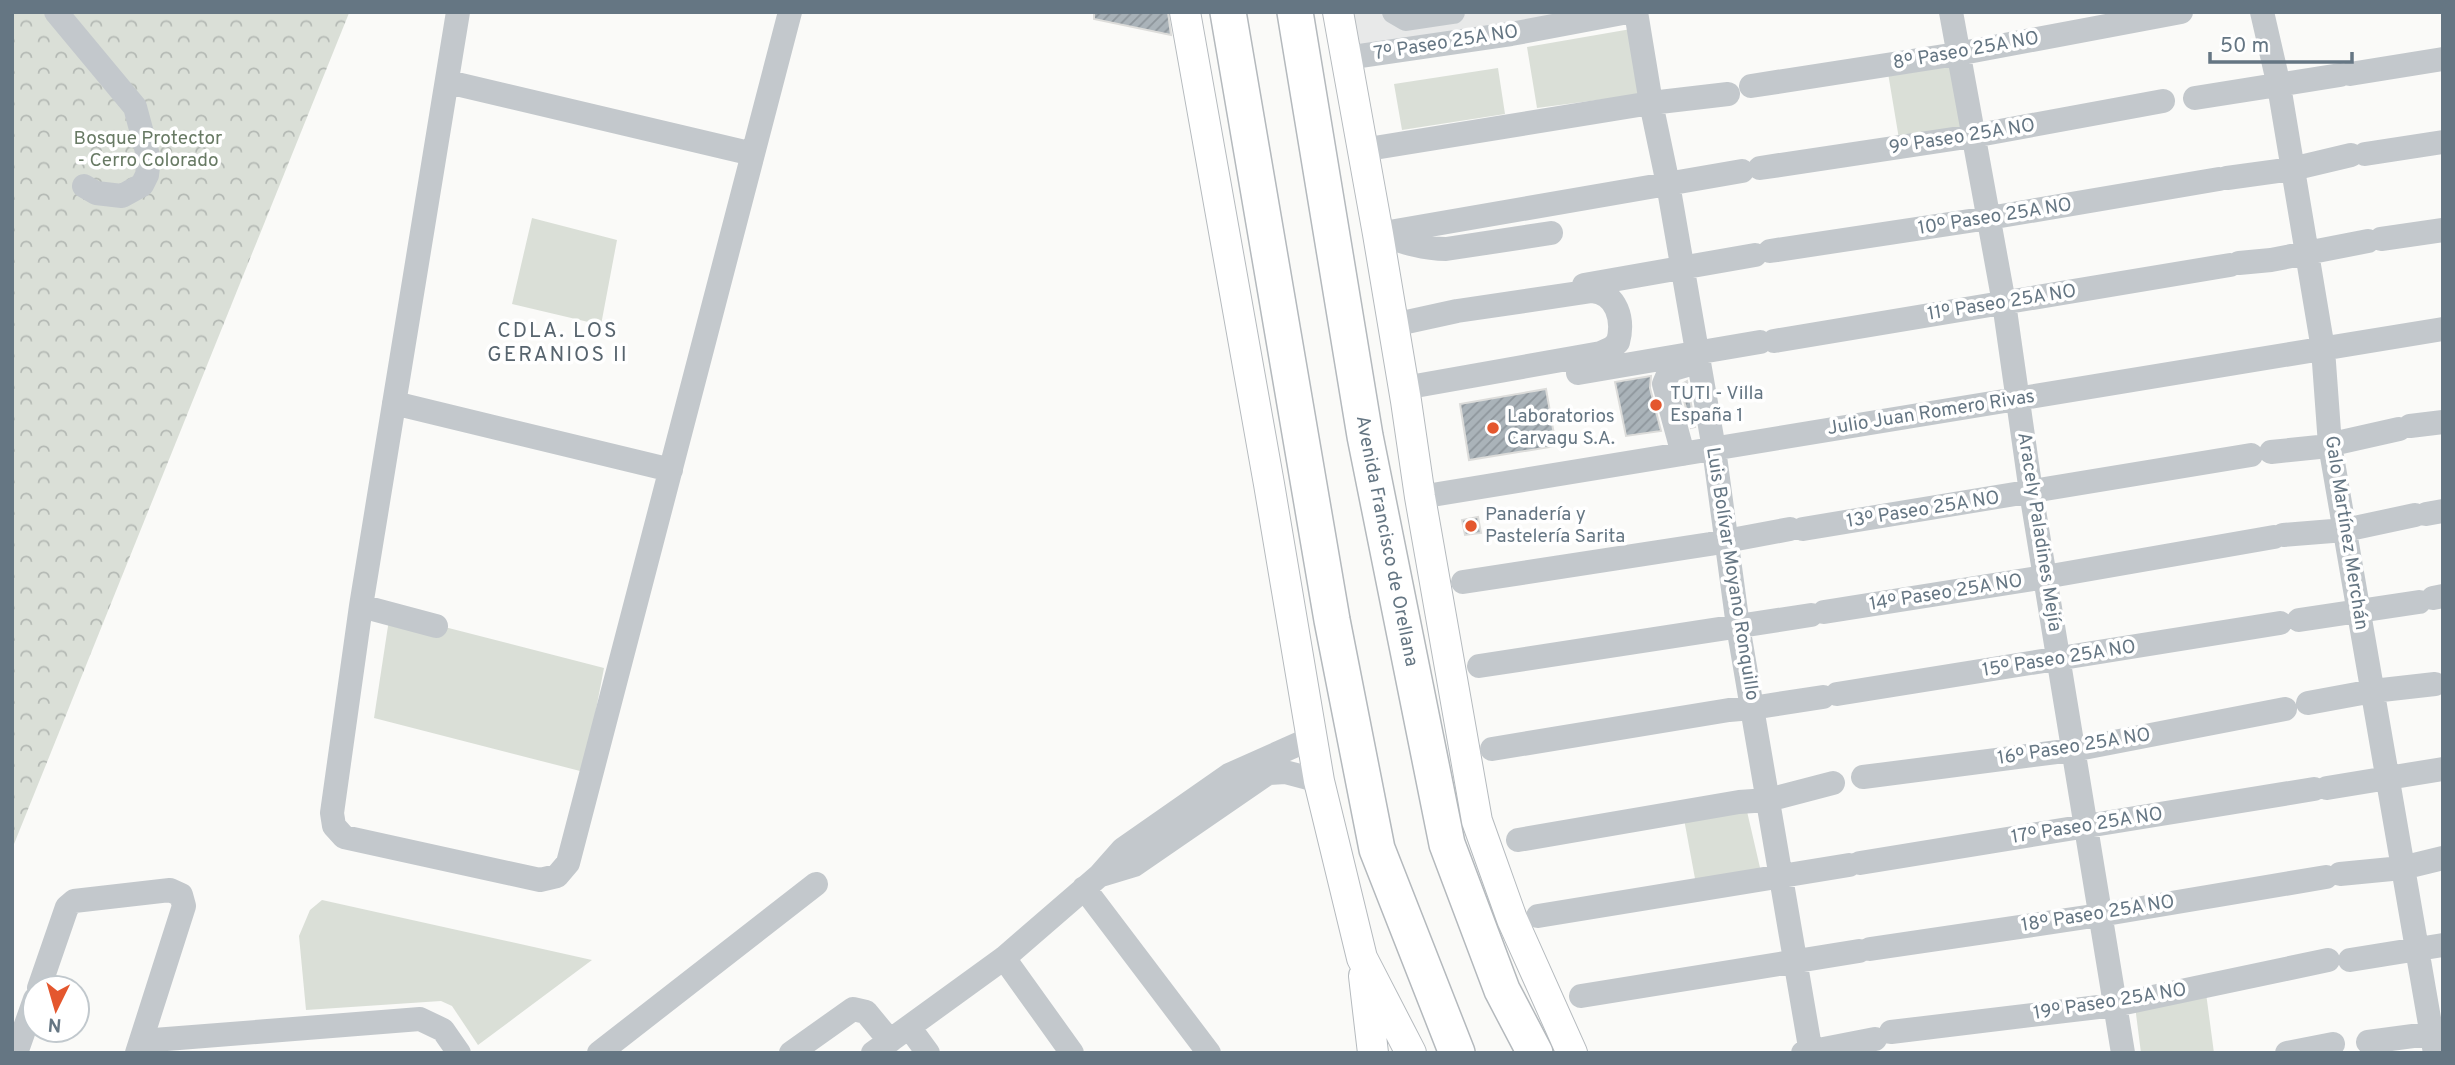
<svg xmlns="http://www.w3.org/2000/svg" width="2455" height="1065" font-family="Overpass,sans-serif">
  <style>
    .built { fill: #e8e9e9 }
    .forest { fill: url(#forest-crowns) }
    .green { fill: #dadfd7 }
    .building { fill: url(#building-hatch); stroke: #dcdcda; stroke-width: 2 }
    .lines { fill: none; stroke-linecap: round; stroke-linejoin: round }
    .major-casing { stroke: #b5babe; stroke-width: 32 }
    .highway-casing { stroke: #b4b9bd; stroke-width: 38 }
    .minor { stroke: #c3c8cc; stroke-width: 24 }
    .major { stroke: #fff; stroke-width: 30 }
    .highway { stroke: #fff; stroke-width: 35 }
    .poi-dot { fill: #e4572e; stroke: #fff; stroke-width: 2.5 }
    .labels { text-anchor: middle; dominant-baseline: central; stroke-width: 7; stroke-linejoin: round; paint-order: stroke }
    .street-label { font-size: 19px; fill: #657683; stroke: #fff }
    .park-label { font-size: 19px; fill: #687a64; stroke: #fff }
    .poi-label { font-size: 19px; fill: #657683; stroke: #fff; text-anchor: start }
    .neighbourhood-label { font-size: 21px; letter-spacing: 2px; fill: #57646e; stroke: #fff }
  </style>
  <defs>
    <pattern id="forest-crowns" width="20" height="18" patternUnits="userSpaceOnUse" patternTransform="scale(1.75)"><rect width="20" height="18" fill="#dadfd7"/><path d="M2 6a3 3 0 1 1 6 0M12 15a3 3 0 1 1 6 0" fill="none" stroke="#b4b9b4"/></pattern>
    <pattern id="building-hatch" width="6" height="6" patternUnits="userSpaceOnUse" patternTransform="scale(1.75)"><rect width="6" height="6" fill="#aab3b9"/><path d="M-1 1l2-2M0 6l6-6M5 7l2-2" fill="none" stroke="#8e969c"/></pattern>
  </defs>
  <rect width="100%" height="100%" fill="#fafaf8"/>
  <path class="built" d="M1352 12H1574L1356 48Z"/>
  <path class="forest" d="M12 12 349 13 12 849Z"/>
  <path class="green" d="M1631 29 1643 94 1537 108 1527 47Z
    M1956 64 1966 127 1899 139 1888 73Z
    M1498 68 1505 114 1402 130 1394 84Z
    M532 218 617 240 601 325 512 304Z
    M390 613 604 668 584 772 374 718Z
    M1746 807 1761 872 1696 884 1684 819Z
    M322 900 592 960 478 1045 452 1006 441 1001 306 1010 299 936 310 910Z
    M2206 993 2214 1053H2141L2135 1006Z"/>
  <path class="building" d="M1094 12H1168L1171 35 1094 19Z
    M1651 376 1650 388 1661 431 1626 436 1615 382Z
    M1687 381 1695 427 1691 428 1680 385Z
    M1546 389 1556 446 1469 460 1460 404Z
    M1478 517 1481 533 1465 535 1462 520Z"/>
  <g class="lines">
    <defs>
      <path id="major" d="M1185 12 1269 484 1319 781 1362 958 1411 1053
        M1338 12 1378 234 1406 401 1420 497 1477 821 1512 919 1572 1053
        M1364 976 1373 1053"/>
      <g id="highway">
        <path d="M1228 12 1332 620 1377 849 1457 1053"/>
        <path id="s1" d="M1295 12 1365 436 1447 844 1502 990 1535 1053"/>
      </g>
    </defs>
    <use href="#major" class="major-casing"/>
    <use href="#highway" class="highway-casing"/>
    <path class="minor" d="M56 12 135 107 149 159 147 175 142 185 122 196 96 193 84 186
      M458 12 361 606 332 813 334 826 344 837 540 880 557 876 568 863 790 12
      M1394 12 1406 19 1453 12
      M1636 12 1651 103 1668 184 1714 449 1738 626 1811 1053
      M1951 12 2004 303 2031 492 2123 1053
      M2262 12 2279 86 2323 349 2330 445 2435 1053
      M1346 58 1511 34 1628 12
      M2350 74 2443 59
      M448 82 753 154
      M1751 86 1957 54 2181 12
      M2195 98 2340 75
      M1362 150 1651 103 1728 94
      M2365 154 2443 142
      M1760 168 1973 136 2163 101
      M2227 178 2292 169 2351 155
      M1378 234 1742 171
      M1382 235C1403 242 1423 249 1446 249L1551 233
      M2381 239 2443 230
      M1770 251 1989 218 2219 179
      M2239 263 2271 260 2368 241
      M1584 285 1755 255
      M1393 325 1457 311 1592 291C1617 293 1624 320 1618 342L1612 348 1601 353 1404 388
      M1774 341 2230 265
      M1578 373 1760 342
      M394 403 671 470
      M2410 426 2443 422
      M2271 452 2319 447 2399 429
      M1683 454 1664 384 1670 370 1694 363
      M1420 497 2443 329
      M2426 514 2443 511
      M1803 529 2251 455
      M2283 535 2345 530 2415 515
      M1463 582 1710 544 1790 529
      M2433 598 2443 596
      M361 606 436 626
      M1824 612 2045 577 2274 537
      M2299 620 2419 602
      M1479 666 1811 615
      M1837 694 2280 623
      M2308 703 2373 691 2435 684
      M1492 749 1729 710 1752 708 1823 697
      M1863 777 2073 750 2285 709
      M2327 788 2443 769
      M1518 840 1739 802 1768 800 1833 783
      M1860 863 2314 789
      M2340 874 2402 868 2443 858
      M1101 875 1134 865 1268 773 1285 772 1319 781
      M1084 888 1209 1053
      M1538 916 1849 865
      M1870 949 2100 915 2326 877
      M1004 958 1072 1053
      M2350 960 2443 945
      M39 988 67 907 74 901 170 890 181 895 184 906 137 1053
      M1581 996 1859 951
      M909 1027 928 1053
      M1891 1032 2115 1005 2328 960
      M141 1041 420 1019 443 1030 459 1053
      M2368 1042 2443 1032
      M16 1053 35 999
      M599 1053 816 884
      M791 1053 853 1009 866 1012 890 1041
      M873 1053 1004 958 1100 875 1123 849 1229 775 1312 738
      M1803 1053 1875 1039
      M2287 1053 2333 1044"/>
    <use href="#major" class="major"/>
    <use href="#highway" class="highway"/>
  </g>
  <g class="poi-dot">
    <circle cx="1656" cy="405" r="7"/>
    <circle cx="1493" cy="428" r="7"/>
    <circle cx="1471" cy="526" r="7"/>
  </g>
  <g class="labels">
    <g class="street-label">
      <text transform="translate(1446 43) rotate(-9)">7º Paseo 25A NO</text>
      <text transform="translate(1966 51) rotate(-10)">8º Paseo 25A NO</text>
      <text transform="translate(1962 137) rotate(-9)">9º Paseo 25A NO</text>
      <text transform="translate(1995 217) rotate(-9)">10º Paseo 25A NO</text>
      <text transform="translate(2002 303) rotate(-9)">11º Paseo 25A NO</text>
      <text transform="translate(1931 413) rotate(-9)">Julio Juan Romero Rivas</text>
      <text transform="translate(1923 510) rotate(-9)">13º Paseo 25A NO</text>
      <text transform="translate(2039 532) rotate(81)">Aracely Paladines Mejía</text>
      <text transform="translate(2346 533) rotate(81)">Galo Martínez Merchán</text>
      <text stroke="none"><textPath href="#s1" startOffset="537">Avenida Francisco de Orellana</textPath></text>
      <text transform="translate(1732 574) rotate(81)">Luis Bolívar Moyano Ronquillo</text>
      <text transform="translate(1946 593) rotate(-9)">14º Paseo 25A NO</text>
      <text transform="translate(2059 659) rotate(-9)">15º Paseo 25A NO</text>
      <text transform="translate(2074 747) rotate(-9)">16º Paseo 25A NO</text>
      <text transform="translate(2087 826) rotate(-9)">17º Paseo 25A NO</text>
      <text transform="translate(2098 914) rotate(-9)">18º Paseo 25A NO</text>
      <text transform="translate(2110 1002) rotate(-9)">19º Paseo 25A NO</text>
    </g>
    <g class="park-label">
      <text x="148" y="139">Bosque Protector<tspan x="148" dy="22">- Cerro Colorado</tspan></text>
    </g>
    <g class="poi-label">
      <text x="1670" y="394">TUTI - Villa<tspan x="1670" dy="22">España 1</tspan></text>
      <text x="1507" y="417">Laboratorios<tspan x="1507" dy="22">Carvagu S.A.</tspan></text>
      <text x="1485" y="515">Panadería y<tspan x="1485" dy="22">Pastelería Sarita</tspan></text>
    </g>
    <g class="neighbourhood-label">
      <text x="558" y="331">CDLA. LOS<tspan x="558" dy="24">GERANIOS II</tspan></text>
    </g>
  </g>
  <rect width="2455" height="1065" fill="none" stroke="#657683" stroke-width="28"/>
  <g transform="translate(56 1009) rotate(185)"><circle r="33" fill="#ffffff" stroke="#c1c8cd" stroke-width="2"/>
  <path d="M0-5L12 26L0 18L-12 26Z" fill="#e4572e"/>
  <text y="-10" font-size="19" font-weight="bold" text-anchor="middle" fill="#657683">N</text>
  </g>
  <path d="M2210 52v10h142v-10" fill="none" stroke="#657683" stroke-width="3.5"/>
  <text x="2220" y="52" font-size="21" fill="#657683" stroke="#ffffff" stroke-width="5" paint-order="stroke">50 m</text>
</svg>
